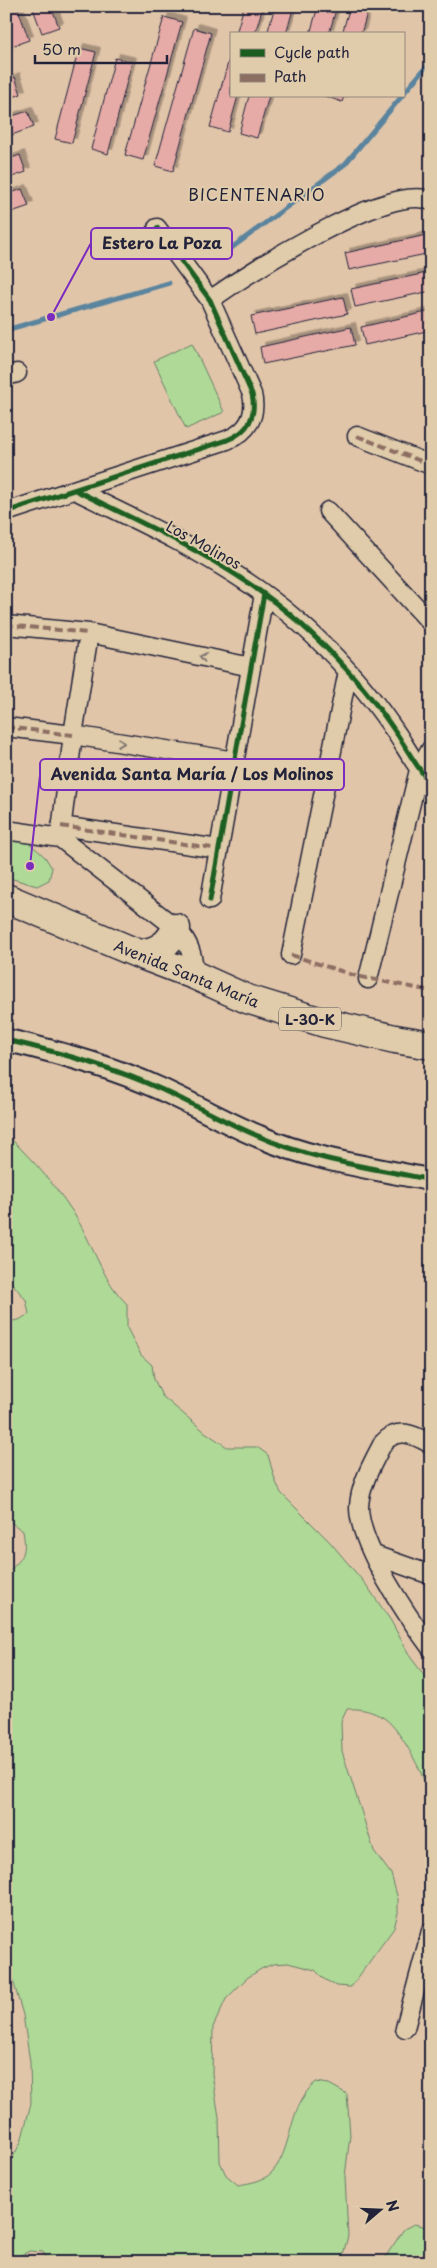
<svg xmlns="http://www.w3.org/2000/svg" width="437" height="2268" font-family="'Playpen Sans',sans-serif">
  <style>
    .green { fill: #afd996; stroke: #687e68 }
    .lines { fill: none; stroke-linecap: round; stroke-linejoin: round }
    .stream { stroke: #5a849e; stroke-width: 5 }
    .building { fill: #e6aba6; stroke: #22223b; filter: url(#shadow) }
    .minor-casing { stroke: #22223b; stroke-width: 21 }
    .tertiary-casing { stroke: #22223b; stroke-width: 25 }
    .primary-casing { stroke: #22223b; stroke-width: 31 }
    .minor { stroke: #e0ccaa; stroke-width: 18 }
    .tertiary { stroke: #e0ccaa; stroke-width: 21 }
    .primary { stroke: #e0ccaa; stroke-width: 28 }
    .quiet { stroke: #8d6e63; stroke-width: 4; stroke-dasharray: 8 4; stroke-linecap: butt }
    .cycleway-casing { stroke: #e0ccaa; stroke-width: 8 }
    .cycleway { stroke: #1b5e20; stroke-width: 5 }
    .oneway { stroke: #817772 }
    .labels { text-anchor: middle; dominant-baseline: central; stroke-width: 4; stroke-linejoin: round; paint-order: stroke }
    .shield { fill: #e0ccaa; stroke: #5b555c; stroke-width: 1 }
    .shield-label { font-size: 14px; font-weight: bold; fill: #22223b }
    .street-label { font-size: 15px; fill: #22223b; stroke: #e0ccaa }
    .neighbourhood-label { font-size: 16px; letter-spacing: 1px; fill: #22223b; stroke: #e0ccaa }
    .leader { fill: none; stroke: #7b2cbf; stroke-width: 2 }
    .callout-dot { fill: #7b2cbf; stroke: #e0ccaa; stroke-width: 2 }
    .callout { fill: #e0ccaa; stroke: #7b2cbf; stroke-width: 2 }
    .callout-label { font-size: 16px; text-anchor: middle; font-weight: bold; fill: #22223b }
  </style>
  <defs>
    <filter id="shadow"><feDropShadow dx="4.5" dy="-4.5" stdDeviation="0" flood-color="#0004"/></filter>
  </defs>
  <rect width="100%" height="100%" fill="#e1c5a9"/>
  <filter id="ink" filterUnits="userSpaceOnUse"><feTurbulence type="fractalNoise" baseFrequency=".02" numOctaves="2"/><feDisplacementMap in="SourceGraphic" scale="10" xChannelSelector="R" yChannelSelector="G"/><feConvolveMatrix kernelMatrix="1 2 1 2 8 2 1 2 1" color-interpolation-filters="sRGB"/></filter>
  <g filter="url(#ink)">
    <path class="green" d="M192 343 224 412 186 429 154 361Z
      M6 840H26L45 857 52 868 49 880 37 886 6 877Z
      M6 1134C32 1159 63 1193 80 1224 95 1251 104 1282 127 1304V1328L141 1355 152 1365 154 1379 162 1396 205 1432 227 1447H257L268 1455 275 1480 281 1493 330 1542 367 1586 391 1621 411 1658 431 1684V1803C428 1782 402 1730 384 1718 372 1711 361 1708 347 1709L341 1722 342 1751 374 1851 391 1874 398 1899V1913L394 1928 351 1987 336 1986 324 1979 315 1970 288 1963 273 1964 261 1969 247 1978 226 1999 213 2027 212 2074 219 2117 220 2162 226 2175 238 2185C250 2183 265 2181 273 2171 293 2148 288 2105 316 2082L329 2084 347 2094 350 2135 345 2177 348 2236 341 2262H48L43 2252 30 2251 6 2262V2170L21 2142 31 2103 30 2062 23 2015 6 1956V1574C23 1558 27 1555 23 1531L6 1519V1322L19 1320 29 1314 26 1300 6 1276Z
      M414 2224 431 2228V2262H382L404 2229Z"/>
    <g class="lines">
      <path class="stream" d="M403 94 431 61
        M222 255 345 164 402 96
        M6 330 169 283"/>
    </g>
    <path class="building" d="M6 6H17L29 40 12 46 6 31Z
      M32 6H51L59 27 42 33Z
      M244 6H263L255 34H236Z
      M275 6H294L286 34H267Z
      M318 6H337L329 34H310Z
      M350 6H369L361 34H342Z
      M164 17 182 22 143 160 125 155Z
      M194 28 211 33 173 171 155 166Z
      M79 48 96 52 72 143 55 139Z
      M231 52V96H238L228 132 210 127Z
      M115 58 132 62 108 154 91 149Z
      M15 77 21 94 6 100V81Z
      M249 96H269L257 138 239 133Z
      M325 96H344L342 102Z
      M28 111 34 127 6 137V118Z
      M20 155 26 172 6 179V160Z
      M22 189 29 206 6 214V195Z
      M431 234V253L349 270 345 253Z
      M431 272V291L355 307 351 289Z
      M343 297 347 314 255 334 251 316Z
      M431 311V330L365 345 361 327Z
      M351 327 355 345 263 364 260 347Z"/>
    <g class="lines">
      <defs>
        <path id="minor" d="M210 300C247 274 389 181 431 201
          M6 376 17 373
          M357 436 431 465
          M75 490C129 517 185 542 236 575 277 601 315 634 348 671 366 690 382 712 397 734 408 751 417 768 431 784
          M328 511 431 623
          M6 512 227 440C248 432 257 416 252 394L210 300 157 228
          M6 625 89 633 251 667
          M6 727 73 735 235 761
          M61 826 219 849
          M6 830 60 838 176 928C189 942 194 956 194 975
          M60 838 73 735 89 633
          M210 900 264 594
          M291 955 348 671
          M368 979 419 770 431 749
          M431 1444C414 1435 398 1426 383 1443 373 1462 359 1487 359 1508 360 1547 408 1617 431 1648
          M374 1555 431 1575
          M405 2028 431 1931"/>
        <path id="tertiary" d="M6 1040C58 1052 110 1066 158 1088 192 1103 224 1122 258 1136 312 1160 373 1168 431 1180"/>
        <path id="primary" d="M6 898 139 954 194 975 247 999 325 1023 395 1039 431 1045
          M139 954C157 952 169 945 176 928"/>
      </defs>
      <use href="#minor" class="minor-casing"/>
      <use href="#tertiary" class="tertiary-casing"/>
      <use href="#primary" class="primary-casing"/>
      <use href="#minor" class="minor"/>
      <use href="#tertiary" class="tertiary"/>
      <use href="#primary" class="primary"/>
      <path class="quiet" d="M357 436 431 465
        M6 625 89 633
        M6 727 73 735
        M61 826 219 849
        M291 955 356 976 431 991"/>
      <defs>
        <path id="cycleway" d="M75 490C129 517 185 542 236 575 277 601 315 634 348 671 366 690 382 712 397 734 408 751 417 768 431 784
          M6 512 227 440C248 432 257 416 252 394L210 300 157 228
          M210 900 264 594
          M6 1040C58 1052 110 1066 158 1088 192 1103 224 1122 258 1136 312 1160 373 1168 431 1180"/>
      </defs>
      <use href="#cycleway" class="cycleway-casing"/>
      <use href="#cycleway" class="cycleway"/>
    </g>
    <defs><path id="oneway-chevron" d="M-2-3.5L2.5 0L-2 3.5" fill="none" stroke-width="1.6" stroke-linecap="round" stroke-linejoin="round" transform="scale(1.25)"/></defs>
    <g class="oneway">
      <use href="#oneway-chevron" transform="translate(203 657) rotate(-168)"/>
      <use href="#oneway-chevron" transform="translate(121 743) rotate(9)"/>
    </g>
  </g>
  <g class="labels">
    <rect class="shield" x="279" y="1007.5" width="62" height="23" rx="4"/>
    <g class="shield-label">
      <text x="310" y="1019">L-30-K</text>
    </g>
    <g class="street-label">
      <text transform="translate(204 544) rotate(29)">Los Molinos</text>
      <text transform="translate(187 973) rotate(22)">Avenida Santa María</text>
    </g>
    <g class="neighbourhood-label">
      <text x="257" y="194">BICENTENARIO</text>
    </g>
  </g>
  <path class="leader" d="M51 317L91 243M30 866L40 775"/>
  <g class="callout-dot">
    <circle cx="51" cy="317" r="5"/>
    <circle cx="30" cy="866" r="5"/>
  </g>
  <g class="callout">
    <rect x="91" y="228" width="141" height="31" rx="5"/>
    <rect x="40" y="759" width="304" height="31" rx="5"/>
  </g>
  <g class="callout-label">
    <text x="162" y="249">Estero La Poza</text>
    <text x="192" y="780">Avenida Santa María / Los Molinos</text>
  </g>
  <rect width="437" height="2268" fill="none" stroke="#e0ccaa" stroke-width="25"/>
  <rect x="12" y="12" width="412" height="2243" fill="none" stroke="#22223b" stroke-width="2" filter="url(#ink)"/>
  <rect x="230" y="32" width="175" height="65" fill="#e0ccaa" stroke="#94887e"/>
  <rect x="240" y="49" width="25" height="8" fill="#1b5e20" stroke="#94887e"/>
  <text x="274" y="58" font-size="15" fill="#22223b">Cycle path</text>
  <rect x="240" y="74" width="25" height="8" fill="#8d6e63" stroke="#94887e"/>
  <text x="274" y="82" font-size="15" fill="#22223b">Path</text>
  <g transform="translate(380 2210) rotate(71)" stroke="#e0ccaa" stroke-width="4" paint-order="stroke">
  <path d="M0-4L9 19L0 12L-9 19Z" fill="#22223b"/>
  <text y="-8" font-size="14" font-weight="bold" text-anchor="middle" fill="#22223b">N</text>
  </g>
  <path d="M35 55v8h132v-8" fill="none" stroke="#22223b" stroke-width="2.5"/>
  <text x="42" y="55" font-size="15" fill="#22223b" stroke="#e0ccaa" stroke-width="4" paint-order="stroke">50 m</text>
</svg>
